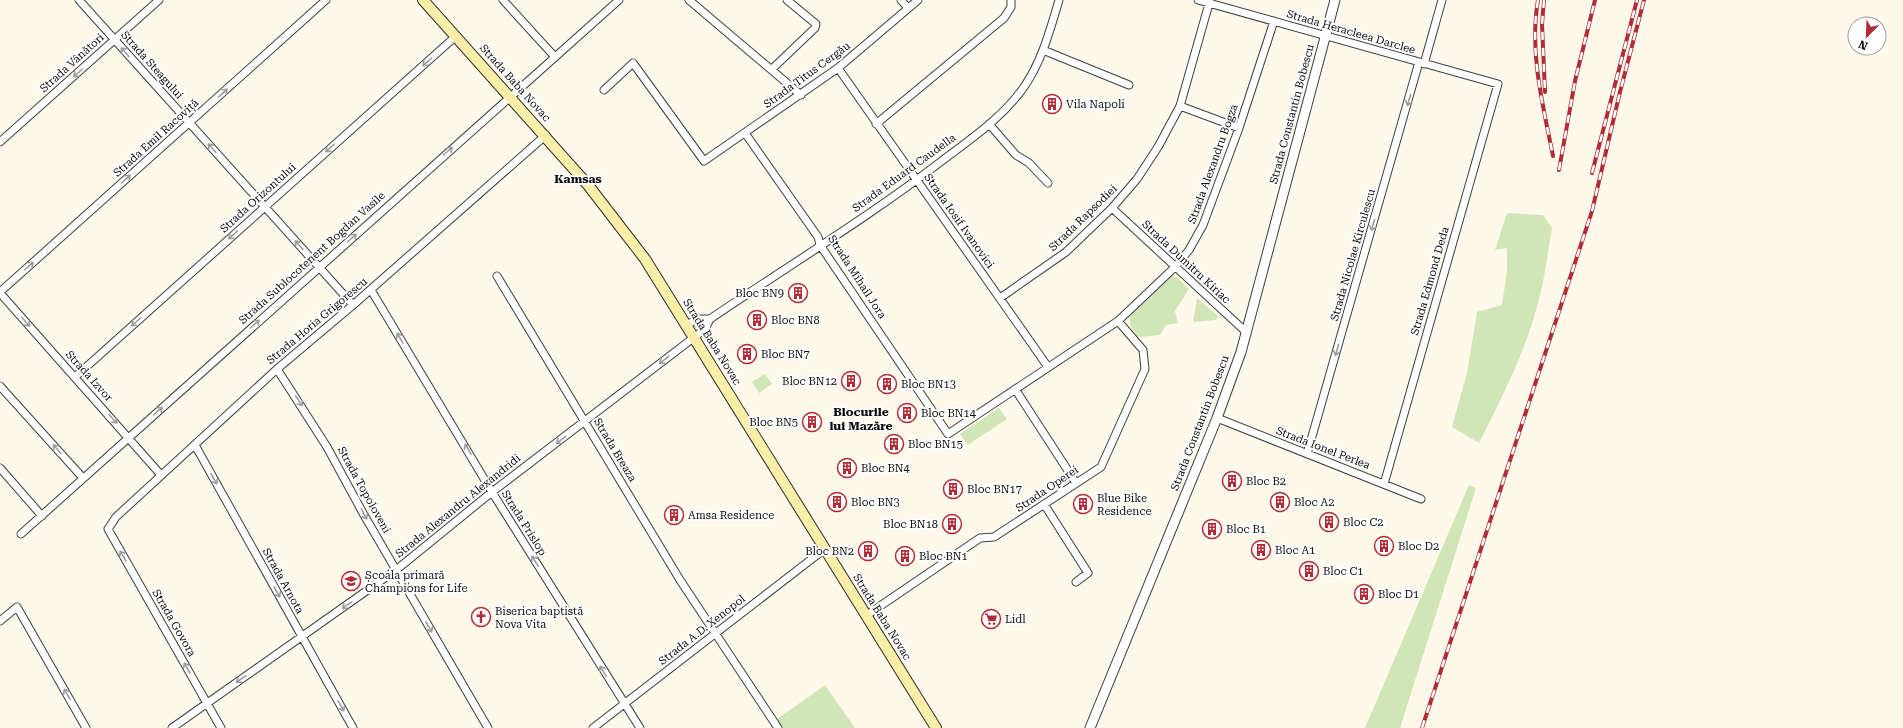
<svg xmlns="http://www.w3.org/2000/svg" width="1903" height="728" font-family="'Roboto Serif',serif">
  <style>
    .green { fill: #d1e6b6 }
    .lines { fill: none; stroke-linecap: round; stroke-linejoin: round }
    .minor-casing { stroke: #3e3e3e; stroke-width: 9 }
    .tertiary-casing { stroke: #3e3e3e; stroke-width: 11 }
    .secondary-casing { stroke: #2d2d2d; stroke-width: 12 }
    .minor { stroke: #fff; stroke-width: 7 }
    .tertiary { stroke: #fff; stroke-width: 9 }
    .secondary { stroke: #faeea8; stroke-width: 10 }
    .rail-casing { stroke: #b22c38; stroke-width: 4 }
    .rail { stroke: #fff; stroke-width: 2.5; stroke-dasharray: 8; stroke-linecap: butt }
    .oneway { stroke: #9d9d9d }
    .labels { text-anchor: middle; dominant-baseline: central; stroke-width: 4; stroke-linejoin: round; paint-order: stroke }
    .street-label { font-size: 11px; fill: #0b0b0b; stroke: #fff }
    .poi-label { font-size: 11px; fill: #0b0b0b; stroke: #fff; text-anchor: start }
    .neighbourhood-label { font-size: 12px; font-weight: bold; fill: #0b0b0b; stroke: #fff }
  </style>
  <rect width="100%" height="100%" fill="#fef9ea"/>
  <path class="green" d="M1507 213 1543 215 1552 228C1548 249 1546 271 1541 291 1529 345 1503 395 1479 443L1452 427 1467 373 1477 312 1502 305 1507 271V248L1495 250Z
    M1172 276 1177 277 1189 289 1175 311 1178 323 1166 325 1160 335 1139 337C1131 329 1128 324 1131 313Z
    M1197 298 1218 316 1216 320 1193 322Z
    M765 374 772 384 759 393 752 382Z
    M999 408 1007 419 968 445 960 434Z
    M1469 485 1476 488 1400 728H1365Z
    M825 685 855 728H781L776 720Z"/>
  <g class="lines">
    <defs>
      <path id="minor" d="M79 0 353 305
        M503 0 555 57
        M689 0 801 95
        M901 0 908 8
        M1198 0 1498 84 1384 484
        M1043 50 1129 85
        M1424 64 1442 0
        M838 68 1048 367
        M772 69 815 28 816 24 787 0
        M604 90 633 63 704 161 838 68 918 0
        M1180 106 1239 128
        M876 124 1004 18 1011 7V0
        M989 124 1016 155 1029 163 1048 183
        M745 133 818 237 820 245 948 434 1118 321 1175 267 1189 250 1203 225 1239 128 1274 21
        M0 142 159 0
        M1112 208 1246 332
        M497 276 680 580 778 728
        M371 290 492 492 640 728
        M0 292 326 0
        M0 293 161 475
        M1000 298 1066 252 1112 208 1137 179 1158 147 1180 106 1210 0
        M687 325 697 319H710
        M277 369 327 447 364 515 488 728
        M75 377 456 36
        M0 386 83 478
        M1015 389 1076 483
        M1217 418 1421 499
        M195 445 353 728
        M1307 454 1419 62
        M0 468 42 516
        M1044 504 1088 573 1076 582
        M21 534 619 0
        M867 615 980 538 994 537 1101 467 1145 369 1143 350 1118 321
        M0 621 17 607 86 728
        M172 728 396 570 492 492 705 329 710 319C788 266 869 217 943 160 972 138 1003 117 1024 87 1042 61 1050 30 1059 0
        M221 728 108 529 116 517 277 369 353 305 546 135
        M593 728 826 548"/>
      <path id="tertiary" d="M1090 728 1217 418 1241 352 1335 0"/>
      <path id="secondary" d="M423 0 588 185 645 259 936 728"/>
    </defs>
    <use href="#minor" class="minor-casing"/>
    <use href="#tertiary" class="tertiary-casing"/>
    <use href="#secondary" class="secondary-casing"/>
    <use href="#minor" class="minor"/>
    <use href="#tertiary" class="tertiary"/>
    <use href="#secondary" class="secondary"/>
    <defs>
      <path id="rail" d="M1538 0C1529 53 1543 105 1553 156
        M1544 0 1542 24 1545 92
        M1559 170 1575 81 1595 0
        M1592 173 1637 0
        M1422 728 1592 211 1620 92 1644 0"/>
    </defs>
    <use href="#rail" class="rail-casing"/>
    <use href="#rail" class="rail"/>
  </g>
  <defs><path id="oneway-shaft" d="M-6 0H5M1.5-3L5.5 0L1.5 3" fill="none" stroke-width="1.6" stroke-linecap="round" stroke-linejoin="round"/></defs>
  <g class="oneway">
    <use href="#oneway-shaft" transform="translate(125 52) rotate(-132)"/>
    <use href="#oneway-shaft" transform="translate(427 62) rotate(138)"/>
    <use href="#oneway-shaft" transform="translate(78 73) rotate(138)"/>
    <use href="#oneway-shaft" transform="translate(223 93) rotate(-42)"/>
    <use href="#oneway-shaft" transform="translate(1409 100) rotate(106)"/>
    <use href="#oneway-shaft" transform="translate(212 148) rotate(-132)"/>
    <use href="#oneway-shaft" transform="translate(330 148) rotate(138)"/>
    <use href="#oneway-shaft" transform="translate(448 151) rotate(-42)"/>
    <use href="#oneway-shaft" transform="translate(126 179) rotate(-42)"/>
    <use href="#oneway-shaft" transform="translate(1373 225) rotate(106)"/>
    <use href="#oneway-shaft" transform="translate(233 235) rotate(138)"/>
    <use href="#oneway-shaft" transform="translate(352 238) rotate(-42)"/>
    <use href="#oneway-shaft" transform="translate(299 245) rotate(-132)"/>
    <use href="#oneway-shaft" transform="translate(29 266) rotate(-42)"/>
    <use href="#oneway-shaft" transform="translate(26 322) rotate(48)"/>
    <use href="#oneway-shaft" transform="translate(136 322) rotate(138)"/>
    <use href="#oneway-shaft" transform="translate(255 324) rotate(-42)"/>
    <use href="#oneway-shaft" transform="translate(400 338) rotate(-121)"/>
    <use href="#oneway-shaft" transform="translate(1337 350) rotate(106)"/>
    <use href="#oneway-shaft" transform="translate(664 360) rotate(142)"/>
    <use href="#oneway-shaft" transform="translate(299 401) rotate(56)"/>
    <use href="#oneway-shaft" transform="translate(158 411) rotate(-42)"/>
    <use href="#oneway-shaft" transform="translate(113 419) rotate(48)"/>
    <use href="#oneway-shaft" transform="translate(561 440) rotate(142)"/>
    <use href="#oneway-shaft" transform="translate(57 449) rotate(-132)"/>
    <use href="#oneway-shaft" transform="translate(468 449) rotate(-120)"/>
    <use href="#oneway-shaft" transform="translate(214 479) rotate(61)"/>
    <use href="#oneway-shaft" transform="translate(364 514) rotate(62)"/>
    <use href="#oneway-shaft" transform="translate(123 556) rotate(-120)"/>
    <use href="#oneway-shaft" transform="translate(535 561) rotate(-122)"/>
    <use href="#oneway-shaft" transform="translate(277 592) rotate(61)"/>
    <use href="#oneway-shaft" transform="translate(347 605) rotate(145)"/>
    <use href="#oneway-shaft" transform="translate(429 627) rotate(60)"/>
    <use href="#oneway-shaft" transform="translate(187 668) rotate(-120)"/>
    <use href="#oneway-shaft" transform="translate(603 671) rotate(-122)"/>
    <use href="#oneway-shaft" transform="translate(241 679) rotate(145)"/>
    <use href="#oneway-shaft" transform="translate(67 694) rotate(-120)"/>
    <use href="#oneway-shaft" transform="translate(341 706) rotate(60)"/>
  </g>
  <defs>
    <symbol id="building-ring" viewBox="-11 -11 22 22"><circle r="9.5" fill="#fff" stroke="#b22c38" stroke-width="1.5"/><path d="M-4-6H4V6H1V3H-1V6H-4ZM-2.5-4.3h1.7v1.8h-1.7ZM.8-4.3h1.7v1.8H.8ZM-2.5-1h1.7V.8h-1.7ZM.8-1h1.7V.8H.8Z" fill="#b22c38"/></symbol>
    <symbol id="school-ring" viewBox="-11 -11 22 22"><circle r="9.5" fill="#fff" stroke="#b22c38" stroke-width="1.5"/><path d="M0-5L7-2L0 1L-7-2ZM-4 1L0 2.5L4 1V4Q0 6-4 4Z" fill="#b22c38"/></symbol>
    <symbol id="church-ring" viewBox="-11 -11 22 22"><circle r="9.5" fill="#fff" stroke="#b22c38" stroke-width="1.5"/><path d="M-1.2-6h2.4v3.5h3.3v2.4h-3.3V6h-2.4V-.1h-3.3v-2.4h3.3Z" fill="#b22c38"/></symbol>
    <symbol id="supermarket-ring" viewBox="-11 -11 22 22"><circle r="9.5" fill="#fff" stroke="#b22c38" stroke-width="1.5"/><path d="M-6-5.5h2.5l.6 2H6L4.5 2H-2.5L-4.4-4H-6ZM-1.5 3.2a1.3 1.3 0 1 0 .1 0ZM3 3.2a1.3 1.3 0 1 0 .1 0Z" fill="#b22c38"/></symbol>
  </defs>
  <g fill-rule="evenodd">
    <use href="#building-ring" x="1041" y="93" width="22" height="22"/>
    <use href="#building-ring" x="787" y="282" width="22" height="22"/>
    <use href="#building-ring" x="746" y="309" width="22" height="22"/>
    <use href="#building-ring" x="736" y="343" width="22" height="22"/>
    <use href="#building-ring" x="840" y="370" width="22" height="22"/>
    <use href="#building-ring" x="876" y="373" width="22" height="22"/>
    <use href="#building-ring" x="896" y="402" width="22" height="22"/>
    <use href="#building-ring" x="801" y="411" width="22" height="22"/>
    <use href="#building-ring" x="883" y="433" width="22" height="22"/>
    <use href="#building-ring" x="836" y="457" width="22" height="22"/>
    <use href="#building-ring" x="1221" y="470" width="22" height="22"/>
    <use href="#building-ring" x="942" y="478" width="22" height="22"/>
    <use href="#building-ring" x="826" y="491" width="22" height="22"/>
    <use href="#building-ring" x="1269" y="491" width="22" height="22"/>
    <use href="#building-ring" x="1072" y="493" width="22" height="22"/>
    <use href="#building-ring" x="663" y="504" width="22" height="22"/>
    <use href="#building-ring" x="1318" y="511" width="22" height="22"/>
    <use href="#building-ring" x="941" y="513" width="22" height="22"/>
    <use href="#building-ring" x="1201" y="518" width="22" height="22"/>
    <use href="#building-ring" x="1373" y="535" width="22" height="22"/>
    <use href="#building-ring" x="1250" y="539" width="22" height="22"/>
    <use href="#building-ring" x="857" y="540" width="22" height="22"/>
    <use href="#building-ring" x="894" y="545" width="22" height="22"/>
    <use href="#building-ring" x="1298" y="560" width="22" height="22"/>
    <use href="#school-ring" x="340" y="570" width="22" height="22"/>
    <use href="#building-ring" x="1353" y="583" width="22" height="22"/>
    <use href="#church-ring" x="470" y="606" width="22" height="22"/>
    <use href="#supermarket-ring" x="980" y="608" width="22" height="22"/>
  </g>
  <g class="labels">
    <g class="street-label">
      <text transform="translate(1351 32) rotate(16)">Strada Heracleea Darclee</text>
      <text transform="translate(72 63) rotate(-42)">Strada Vânători</text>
      <text transform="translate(152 65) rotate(48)">Strada Steagului</text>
      <text transform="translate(807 75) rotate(-36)">Strada Titus Cergău</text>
      <text transform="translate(515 83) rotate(48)">Strada Baba Novac</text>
      <text transform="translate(1292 114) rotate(-75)">Strada Constantin Bobescu</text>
      <text transform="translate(156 138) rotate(-42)">Strada Emil Racoviță</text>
      <text transform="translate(1213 164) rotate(-70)">Strada Alexandru Bogza</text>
      <text transform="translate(904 173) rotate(-36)">Strada Eduard Caudella</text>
      <text transform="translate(258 198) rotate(-42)">Strada Orizontului</text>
      <text transform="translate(1083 218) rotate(-44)">Strada Rapsodiei</text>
      <text transform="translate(959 221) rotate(55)">Strada Iosif Ivanovici</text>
      <text transform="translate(1353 255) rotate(-74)">Strada Nicolae Kirculescu</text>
      <text transform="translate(312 258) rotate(-42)">Strada Sublocotenent Bogdan Vasile</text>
      <text transform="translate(1186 262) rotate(43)">Strada Dumitru Kiriac</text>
      <text transform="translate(857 277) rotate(57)">Strada Mihail Jora</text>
      <text transform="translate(1430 281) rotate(-74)">Strada Edmond Deda</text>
      <text transform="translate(317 321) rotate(-40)">Strada Horia Grigorescu</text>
      <text transform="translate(712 342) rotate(58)">Strada Baba Novac</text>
      <text transform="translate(89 376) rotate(48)">Strada Izvor</text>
      <text transform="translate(1200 423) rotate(-69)">Strada Constantin Bobescu</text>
      <text transform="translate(1323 448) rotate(21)">Strada Ionel Perlea</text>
      <text transform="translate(615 450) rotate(59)">Strada Breaza</text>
      <text transform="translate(1047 489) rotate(-34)">Strada Operei</text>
      <text transform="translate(364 490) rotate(61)">Strada Topoloveni</text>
      <text transform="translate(458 506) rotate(-39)">Strada Alexandru Alexandridi</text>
      <text transform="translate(524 523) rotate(58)">Strada Prislop</text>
      <text transform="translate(283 581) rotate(61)">Strada Arnota</text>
      <text transform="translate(882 617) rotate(58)">Strada Baba Novac</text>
      <text transform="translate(174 623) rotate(60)">Strada Govora</text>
      <text transform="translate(702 630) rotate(-38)">Strada A.D. Xenopol</text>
    </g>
    <g class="poi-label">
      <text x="1066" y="104">Vila Napoli</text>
      <text x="784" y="293" text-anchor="end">Bloc BN9</text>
      <text x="771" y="320">Bloc BN8</text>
      <text x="761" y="354">Bloc BN7</text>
      <text x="837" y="381" text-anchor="end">Bloc BN12</text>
      <text x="901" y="384">Bloc BN13</text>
      <text x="921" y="413">Bloc BN14</text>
      <text x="798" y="422" text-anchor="end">Bloc BN5</text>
      <text x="908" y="444">Bloc BN15</text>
      <text x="861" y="468">Bloc BN4</text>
      <text x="1246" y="481">Bloc B2</text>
      <text x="967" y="489">Bloc BN17</text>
      <text x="1097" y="498">Blue Bike<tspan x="1097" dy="13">Residence</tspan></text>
      <text x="851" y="502">Bloc BN3</text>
      <text x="1294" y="502">Bloc A2</text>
      <text x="688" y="515">Amsa Residence</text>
      <text x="1343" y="522">Bloc C2</text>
      <text x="938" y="524" text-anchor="end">Bloc BN18</text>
      <text x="1226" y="529">Bloc B1</text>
      <text x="1398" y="546">Bloc D2</text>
      <text x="1275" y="550">Bloc A1</text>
      <text x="854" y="551" text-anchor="end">Bloc BN2</text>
      <text x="919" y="556">Bloc BN1</text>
      <text x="1323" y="571">Bloc C1</text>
      <text x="365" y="575">Școala primară<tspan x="365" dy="13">Champions for Life</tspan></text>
      <text x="1378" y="594">Bloc D1</text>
      <text x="495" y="611">Biserica baptistă<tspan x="495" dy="13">Nova Vita</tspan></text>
      <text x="1005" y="619">Lidl</text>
    </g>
    <g class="neighbourhood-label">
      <text x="578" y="179">Kamsas</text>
      <text x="861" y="412">Blocurile<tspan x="861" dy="14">lui Mazăre</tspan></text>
    </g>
  </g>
  <g transform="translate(1867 36) rotate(203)"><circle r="19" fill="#ffffff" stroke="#9d9d9d"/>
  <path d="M0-3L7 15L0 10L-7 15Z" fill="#b22c38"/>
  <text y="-6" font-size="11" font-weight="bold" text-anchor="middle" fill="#0b0b0b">N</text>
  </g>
</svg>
